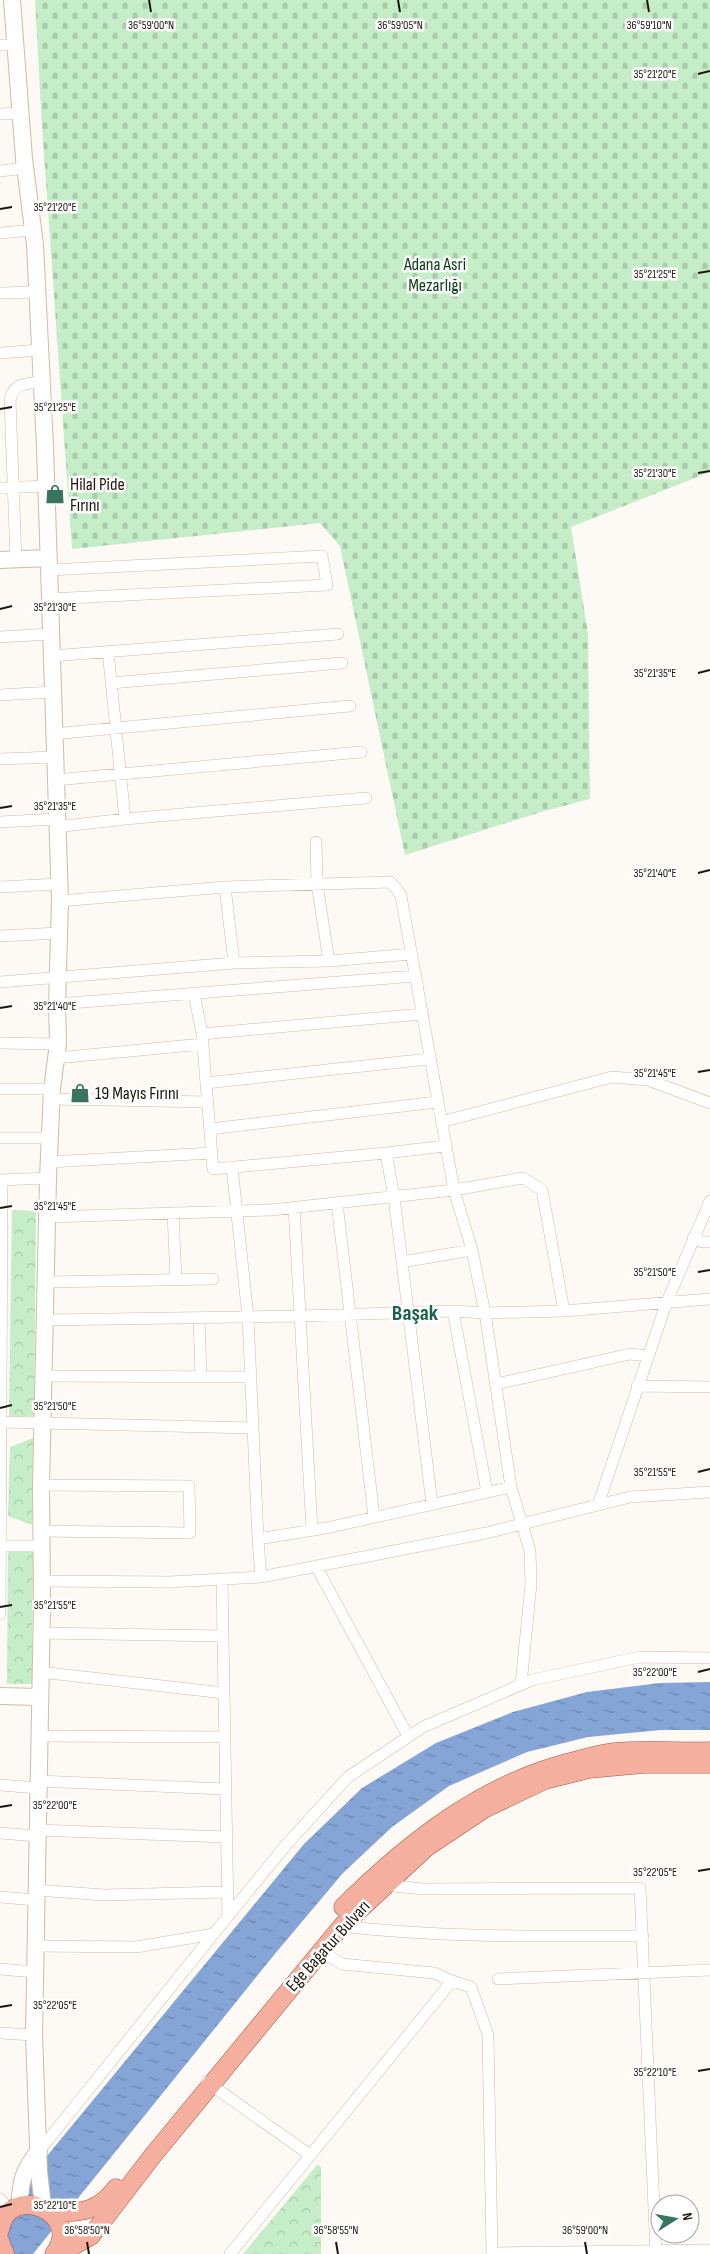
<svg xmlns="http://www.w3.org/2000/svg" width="710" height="2254" font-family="'Sofia Sans Condensed',sans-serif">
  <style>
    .cemetery { fill: url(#cemetery-stones) }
    .park { fill: url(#park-crowns) }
    .water { fill: url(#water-ripples) }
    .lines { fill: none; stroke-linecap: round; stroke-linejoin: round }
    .minor-casing { stroke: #d2bba4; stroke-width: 12 }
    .secondary-casing { stroke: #d2bba4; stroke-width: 18 }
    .primary-casing { stroke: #a65742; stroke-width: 19 }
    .minor { stroke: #fff; stroke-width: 11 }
    .secondary { stroke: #fff; stroke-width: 16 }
    .primary { stroke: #f5af9e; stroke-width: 18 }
    .ticks { fill: none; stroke: #1f170e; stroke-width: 2 }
    .labels { text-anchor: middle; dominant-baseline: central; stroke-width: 5; stroke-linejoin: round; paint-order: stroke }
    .park-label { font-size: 18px; fill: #0b4218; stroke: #fff }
    .poi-label { font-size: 18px; fill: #1f170e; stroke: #fff; text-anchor: start }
    .street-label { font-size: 18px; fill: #1f170e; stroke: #fff }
    .district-label { font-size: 22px; font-weight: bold; fill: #1a634c; stroke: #fff }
    .ticks-label { font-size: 12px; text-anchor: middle; fill: #1f170e; stroke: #fff; stroke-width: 5; stroke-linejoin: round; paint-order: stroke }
  </style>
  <defs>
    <pattern id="cemetery-stones" width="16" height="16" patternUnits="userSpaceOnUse" patternTransform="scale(1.25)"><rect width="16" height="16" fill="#c5edc8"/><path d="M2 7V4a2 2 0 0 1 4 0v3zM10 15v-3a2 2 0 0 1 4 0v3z" fill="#a9caab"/></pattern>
    <pattern id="park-crowns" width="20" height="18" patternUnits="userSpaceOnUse" patternTransform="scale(1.25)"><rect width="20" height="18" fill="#c5edc8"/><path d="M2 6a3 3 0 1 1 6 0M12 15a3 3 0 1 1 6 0" fill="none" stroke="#a9caab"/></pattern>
    <pattern id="water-ripples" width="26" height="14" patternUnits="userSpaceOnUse" patternTransform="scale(1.25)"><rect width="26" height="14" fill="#86a5d7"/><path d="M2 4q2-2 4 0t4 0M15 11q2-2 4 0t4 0" fill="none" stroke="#6d85ad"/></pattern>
  </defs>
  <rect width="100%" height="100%" fill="#fdf9f4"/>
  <path class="cemetery" d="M35 0H710V472L571 527 588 634 590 799 541 812 405 855 340 546 320 523 72 549 42 126Z"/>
  <path class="park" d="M12 1210 36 1211 34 1416 9 1417Z
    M33 1438 32 1525 8 1516 10 1447Z
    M8 1550H33L32 1684H7Z
    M317 2165 321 2167V2254H243Z"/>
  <path class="water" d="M710 1682V1730H661L588 1737 527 1752 449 1786 392 1827 343 1873 274 1955 33 2254H0V2213L304 1844 362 1788 436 1743 513 1712 587 1692 660 1683Z"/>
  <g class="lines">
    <defs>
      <path id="minor" d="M0 45H15
        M0 114 21 113
        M0 171 25 168
        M0 233 33 230
        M0 293 37 292
        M0 353 40 350
        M0 488 46 486
        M16 560 10 400C13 383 27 383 42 382
        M49 570 322 556 327 585 49 599
        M0 637 51 634
        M108 651 125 819
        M51 656 338 634
        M111 683 342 663
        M0 695 52 692
        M53 734 350 706
        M0 759 54 757
        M55 780 361 752
        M0 822 56 819
        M56 827 125 819 366 798
        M316 842 317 884 329 961
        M0 887 58 884
        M225 887 234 963
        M60 901 225 887 390 882 396 888 401 896 454 1190 472 1250 485 1313 564 1311 710 1299
        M0 936 58 933
        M0 982 234 963 329 961 412 954
        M194 993 202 1034 213 1169 386 1153 445 1146
        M57 1004 416 976
        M202 1034 422 1014
        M0 1043 58 1044
        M56 1058 203 1044
        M206 1083 429 1059
        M0 1089H52
        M52 1099 207 1102
        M441 1122 612 1077 648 1080 710 1103
        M210 1129 437 1102
        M0 1138H51
        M386 1153 394 1197 432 1504
        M49 1162 212 1153
        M232 1167 248 1317 258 1539
        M0 1180 48 1178
        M337 1203 374 1517
        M294 1207 312 1530
        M173 1213 176 1279
        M48 1217 271 1210 454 1190 523 1178 542 1190 564 1311
        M693 1238 702 1242H710
        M402 1262 472 1250
        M46 1282 213 1279
        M453 1311 487 1492
        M199 1318 201 1376
        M45 1320 301 1316 453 1311 485 1313 511 1487 530 1551 531 1584 521 1684
        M44 1376 251 1377
        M496 1384 630 1354 648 1356
        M637 1386 710 1387
        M0 1422 253 1428
        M41 1485 189 1486 190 1533 41 1531
        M598 1505 666 1304 710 1201
        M0 1546H40
        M316 1566 408 1736
        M261 1577 486 1533 630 1497 710 1492
        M41 1581 170 1582 261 1577 258 1539 326 1528 511 1487
        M0 1614 2 1180
        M40 1633 223 1636
        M40 1672 224 1693
        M39 1736 224 1737
        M38 1781 225 1789
        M0 1785 38 1788
        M37 1830 226 1837
        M0 1833 37 1836
        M384 1885 423 1889 640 1888 656 2254
        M36 1890 104 1895 227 1892
        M0 1897 36 1900
        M228 1916 286 1845 348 1777 423 1727 532 1680 640 1657 710 1658
        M342 1926C441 1938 543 1936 643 1936
        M35 1946 136 1947 214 1934
        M321 1951 342 1964 434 1973 452 1981
        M0 1969 35 1972
        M498 1979 710 1970
        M0 2033 34 2035
        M207 2082 310 2155
        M39 2151 228 1916 222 1579
        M0 2199 11 2212
        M492 2253 710 2250
        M230 2254 452 1981 471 1987 488 2035 492 2254"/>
      <path id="secondary" d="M12 0 24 159 35 245 45 447 60 901 57 1004 58 1044 52 1089 48 1178 41 1485 42 1605 34 2035 39 2172 43 2207
        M0 560 48 558
        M0 1696 39 1697
        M19 2207C21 2181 22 2171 39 2151"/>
      <path id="primary" d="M343 1907C410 1841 484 1782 578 1760 590 1757 603 1753 615 1752 646 1749 679 1752 710 1751
        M51 2213C81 2212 97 2213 116 2188
        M0 2230C9 2180 85 2214 54 2254
        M0 2241 5 2254
        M59 2254 91 2236 154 2154 342 1926 427 1847 484 1809 545 1780 589 1769 643 1764H710"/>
    </defs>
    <use href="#minor" class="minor-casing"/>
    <use href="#secondary" class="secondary-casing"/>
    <use href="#primary" class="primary-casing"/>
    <use href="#minor" class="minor"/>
    <use href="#secondary" class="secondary"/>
    <use href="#primary" class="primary"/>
  </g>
  <path class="ticks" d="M149 0 151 12M398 0 400 12M647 0 649 12M698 74 710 71M0 209 12 207M698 273 710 271M0 409 12 407M698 473 710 471M0 609 12 606M698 673 710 670M0 808 12 806M698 873 710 870M0 1008 12 1006M698 1072 710 1070M0 1208 12 1206M698 1272 710 1270M0 1408 12 1405M698 1472 710 1469M0 1607 12 1605M698 1672 710 1669M0 1807 12 1805M698 1871 710 1869M0 2007 12 2005M698 2071 710 2069M0 2207 12 2204M87 2242 89 2254M336 2242 338 2254M585 2242 587 2254"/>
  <defs>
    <symbol id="shop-bare" viewBox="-9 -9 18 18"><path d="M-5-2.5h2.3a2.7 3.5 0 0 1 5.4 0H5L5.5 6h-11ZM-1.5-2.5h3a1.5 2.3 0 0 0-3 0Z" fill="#38745e" stroke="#fff" stroke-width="2.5" paint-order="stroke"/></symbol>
  </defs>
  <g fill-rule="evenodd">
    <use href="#shop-bare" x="41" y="480" width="28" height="28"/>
    <use href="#shop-bare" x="66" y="1079" width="28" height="28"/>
  </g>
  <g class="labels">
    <g class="park-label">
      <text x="435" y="264">Adana Asri<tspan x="435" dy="21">Mezarlığı</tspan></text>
    </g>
    <g class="poi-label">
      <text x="70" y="484">Hilal Pide<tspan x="70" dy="21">Fırını</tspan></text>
      <text x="95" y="1093">19 Mayıs Fırını</text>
    </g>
    <g class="street-label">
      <text transform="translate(328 1946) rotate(-48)">Ege Bağatur Bulvarı</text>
    </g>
    <g class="district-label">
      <text x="415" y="1313">Başak</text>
    </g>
  </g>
  <g class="ticks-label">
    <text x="151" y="29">36°59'00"N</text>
    <text x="400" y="29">36°59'05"N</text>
    <text x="649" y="29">36°59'10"N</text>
    <text x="655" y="78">35°21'20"E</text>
    <text x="55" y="211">35°21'20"E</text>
    <text x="655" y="278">35°21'25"E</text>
    <text x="55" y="411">35°21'25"E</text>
    <text x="655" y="477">35°21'30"E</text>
    <text x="55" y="611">35°21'30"E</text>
    <text x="655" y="677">35°21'35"E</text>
    <text x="55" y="810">35°21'35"E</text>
    <text x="655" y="877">35°21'40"E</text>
    <text x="55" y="1010">35°21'40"E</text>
    <text x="655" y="1077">35°21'45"E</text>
    <text x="55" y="1210">35°21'45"E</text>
    <text x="655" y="1276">35°21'50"E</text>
    <text x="55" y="1410">35°21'50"E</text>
    <text x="655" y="1476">35°21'55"E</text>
    <text x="55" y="1609">35°21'55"E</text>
    <text x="655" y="1676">35°22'00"E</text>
    <text x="55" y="1809">35°22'00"E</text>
    <text x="655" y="1876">35°22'05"E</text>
    <text x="55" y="2009">35°22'05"E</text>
    <text x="655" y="2076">35°22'10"E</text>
    <text x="55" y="2209">35°22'10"E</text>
    <text x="87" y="2234">36°58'50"N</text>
    <text x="336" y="2234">36°58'55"N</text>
    <text x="585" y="2234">36°59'00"N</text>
  </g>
  <g transform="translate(675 2219) rotate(79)"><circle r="24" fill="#ffffff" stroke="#a5a29f"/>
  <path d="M0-4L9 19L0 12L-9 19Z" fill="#38745e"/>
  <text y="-8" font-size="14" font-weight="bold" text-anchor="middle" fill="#1f170e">N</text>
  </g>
</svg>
